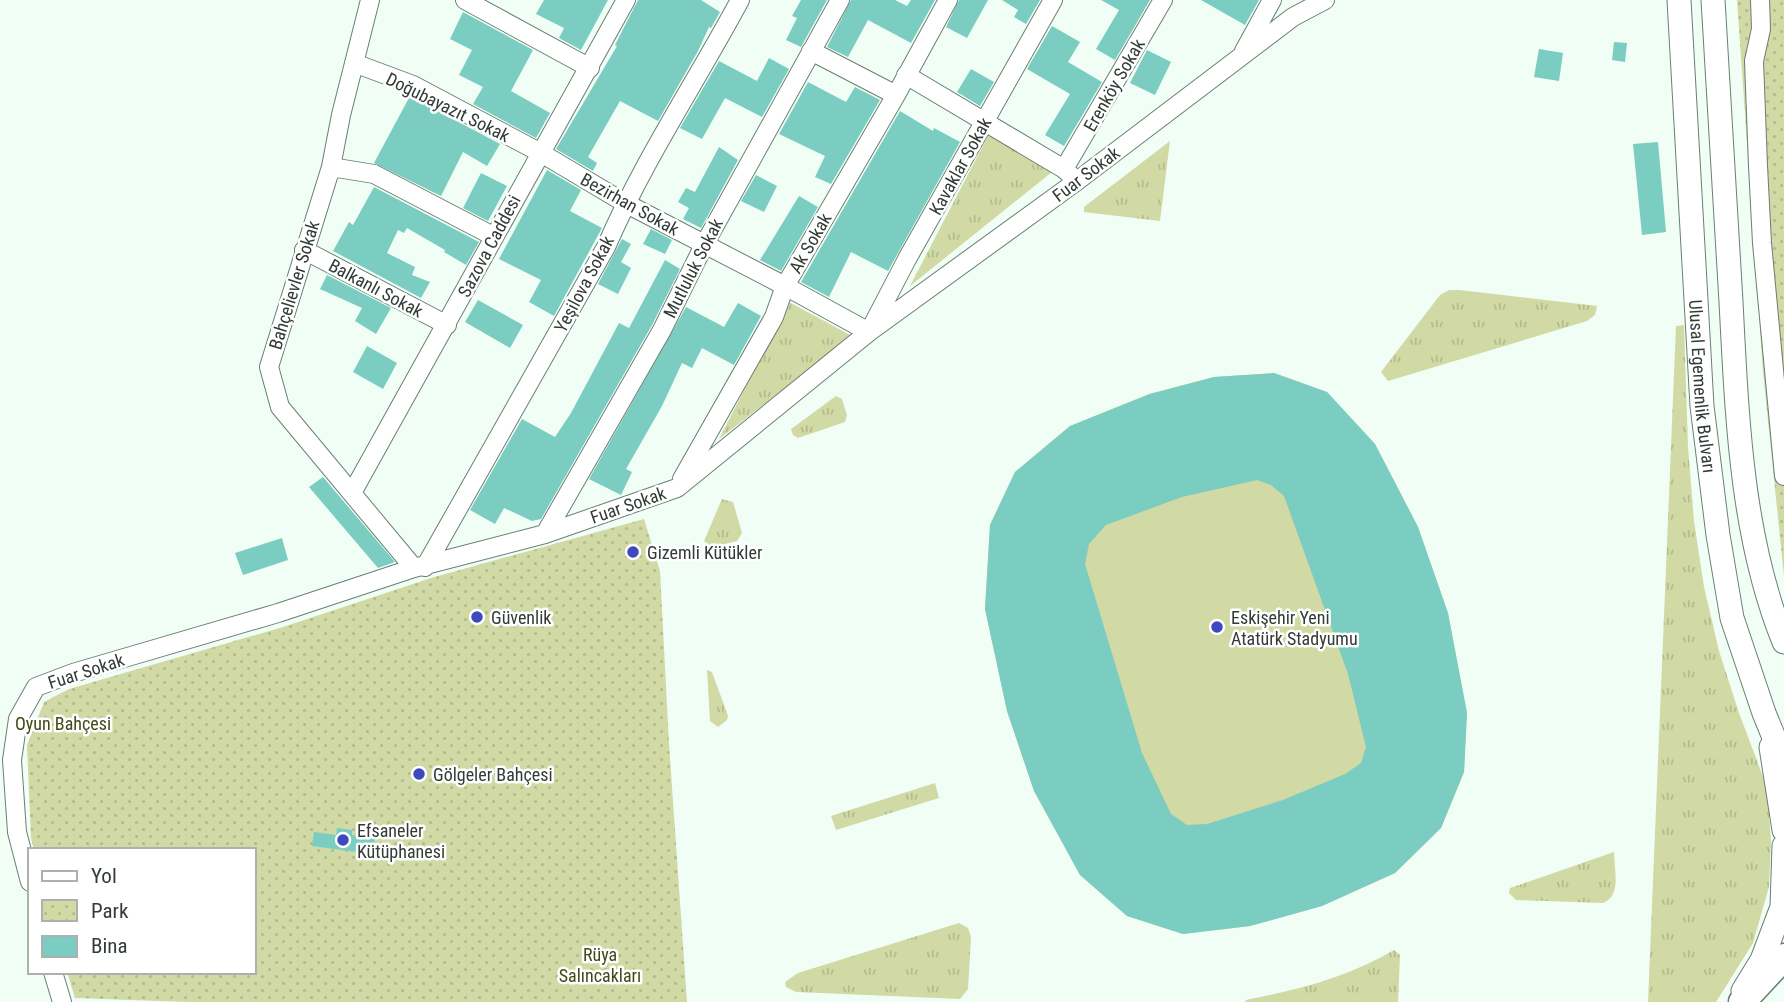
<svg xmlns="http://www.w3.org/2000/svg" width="1784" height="1002" font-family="'Roboto Condensed',sans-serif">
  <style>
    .grass { fill: url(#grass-tufts) }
    .park { fill: url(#park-dots) }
    .pitch { fill: #d1d9a4 }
    .building { fill: #7acdc0; fill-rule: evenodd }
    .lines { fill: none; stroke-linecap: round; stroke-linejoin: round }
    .minor-casing { stroke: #6a7f73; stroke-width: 20 }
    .major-casing { stroke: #6a7f73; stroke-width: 25 }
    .highway-casing { stroke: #6a7f73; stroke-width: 29 }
    .minor { stroke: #fff; stroke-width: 18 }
    .major { stroke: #fff; stroke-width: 23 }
    .highway { stroke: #fff; stroke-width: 26 }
    .poi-dot { fill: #3f49bd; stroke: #fff; stroke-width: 2.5 }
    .labels { text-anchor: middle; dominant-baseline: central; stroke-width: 5; stroke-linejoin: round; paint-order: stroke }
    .street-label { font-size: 18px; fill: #323b35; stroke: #fff }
    .poi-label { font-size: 18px; fill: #323b35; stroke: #fff; text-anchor: start }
    .park-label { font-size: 18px; fill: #434819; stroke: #fff }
  </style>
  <defs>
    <pattern id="grass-tufts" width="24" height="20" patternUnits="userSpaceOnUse" patternTransform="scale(1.75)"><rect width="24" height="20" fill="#d1d9a4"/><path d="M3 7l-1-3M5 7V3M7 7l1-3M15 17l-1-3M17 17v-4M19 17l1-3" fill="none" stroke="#b4bb8e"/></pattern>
    <pattern id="park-dots" width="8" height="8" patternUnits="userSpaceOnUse" patternTransform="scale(1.75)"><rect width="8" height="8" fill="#d1d9a4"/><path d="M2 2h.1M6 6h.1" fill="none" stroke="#b4bb8e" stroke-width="1.8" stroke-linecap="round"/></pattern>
  </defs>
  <rect width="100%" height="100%" fill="#f0fef6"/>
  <path class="grass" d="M990 132 1052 172 910 286Z
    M1170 141 1160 221 1084 212V207Z
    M1449 290H1459L1597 306 1595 315 1587 321 1388 381 1381 372 1440 295Z
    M789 302 852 336 719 439Z
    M1684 325 1688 447 1694 521 1704 587 1719 651 1739 713 1767 787 1771 842 1769 887 1753 943 1716 1002H1648L1676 326Z
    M836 396 842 399 847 415 845 422 798 438 793 435 791 429Z
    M722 499 733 502 742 533 737 541 712 547 704 541Z
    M707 670 712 672 728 716 727 720 718 727 710 721Z
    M935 783 939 798 836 830 831 816Z
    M1614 852C1614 870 1622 896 1603 903L1516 900 1509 893 1510 888Z
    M959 923 968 928 971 937 968 989 960 999 796 992 786 987 785 982 798 973Z
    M1394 950 1400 955 1398 1002H1245L1246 1000C1297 990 1349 977 1394 950Z"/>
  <path class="park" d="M1737 0H1784V576L1763 372Z
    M644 519 660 571 669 744 687 1002H187L75 998 67 972H254V850H34L31 838 27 745 44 702 69 689 283 627 431 578Z"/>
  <path class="pitch" d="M1274 373 1327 392 1375 444 1418 527 1448 613 1467 713 1464 772 1441 828 1395 873 1322 906 1250 926 1183 934 1127 916 1080 875 1034 791 1007 711 985 609 990 525 1015 472 1070 426 1149 394 1214 377Z"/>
  <path class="building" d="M544 0H608L581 50 559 38 564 28 536 14Z
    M638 0H701L720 12 711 28 709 27 698 51 658 121 620 101 588 157 597 163 593 171 556 149 617 46 615 45Z
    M801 0H827L801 47 786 40 797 18 792 16Z
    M851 0H895L907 6 911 0H935L911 43 868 20 848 57 827 47Z
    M959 0H988L967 38 946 27Z
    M1002 0H1040L1026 24 1014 17 1018 10Z
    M1101 0H1150L1115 60 1096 49 1119 10Z
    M1201 0H1259L1245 25Z
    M463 12 533 50 511 91 550 113 536 138 473 104 483 87 459 75 472 50 450 39Z
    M1052 26 1080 42 1068 62 1102 82 1064 146 1045 135 1070 94 1027 69Z
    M1614 42 1627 43 1625 62 1612 60Z
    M1539 49 1563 53 1559 81 1534 77Z
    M1147 50 1171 62 1155 95 1130 83Z
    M769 58 789 69 762 117 725 98 702 139 680 128 719 61 757 81Z
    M971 69 994 82 980 106 957 92Z
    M808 82 846 102 855 87 880 100 831 184 815 177 825 156 779 134Z
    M410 96 500 144 487 166 463 152 441 196 374 163Z
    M900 111 933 131 934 128 960 142 888 271 851 252 829 297 801 282Z
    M1658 142 1666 232 1642 235 1633 144Z
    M719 147 738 160 701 228 683 219 689 208 678 202 686 188 695 192Z
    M547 170 581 190 570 211 602 228 554 316 529 302 541 280 499 259Z
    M481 173 507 186 488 221 463 208Z
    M756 175 777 186 764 212 741 201Z
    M374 187 479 242 466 265 444 252 445 250 407 228 404 233 398 230 387 253 415 267 412 275 430 282 421 298 333 251 349 222 353 225Z
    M799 196 818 207 781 271 760 260Z
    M651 229 672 240 665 254 643 244Z
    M622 239 631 244 621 262 631 268 618 294 598 284Z
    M665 260 680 269 652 325 541 519 532 521 504 508 495 524 470 510 522 419 555 437 571 413 619 323 629 328Z
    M327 275 391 308 376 334 355 321 362 308 320 289Z
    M478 300 523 325 510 348 465 322Z
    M738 303 761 316 734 365 702 348 692 368 682 363 662 406 626 469 632 472 621 495 589 479 686 307 724 327Z
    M367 346 397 363 383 389 353 372Z
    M1274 373 1327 392 1375 444 1418 527 1448 613 1467 713 1464 772 1441 828 1395 873 1322 906 1250 926 1183 934 1127 916 1080 875 1034 791 1007 711 985 609 990 525 1015 472 1070 426 1150 394 1214 377ZM1257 480 1271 485 1284 496 1348 674 1366 747 1361 763 1345 774 1283 800 1207 824 1187 825 1171 814 1142 753 1085 564 1089 544 1106 525 1182 497Z
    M323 477 395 562 378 568 309 487Z
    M282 538 288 560 243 575 235 553Z
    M337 828 352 830V835L375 839 372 854 312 846 314 832 336 835Z"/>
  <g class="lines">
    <defs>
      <path id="minor" d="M370 0 341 115 331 167 269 367 280 407 414 568
        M465 0 590 68
        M1760 0 1761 29 1754 61 1758 166 1762 243 1784 476
        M811 51 896 95
        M1244 51 1272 0
        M354 63 413 85 541 153 625 203 785 286 869 332 907 259 1053 0
        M906 75 1064 169 1077 181
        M331 167 374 174 493 236
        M1064 169 1163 0
        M304 250 447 325
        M682 479 774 317 785 286 896 95 948 0
        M352 493 626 0
        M545 534 662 330 704 245 840 0
        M425 567 606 247C643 161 696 82 740 0
        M30 882 17 832 12 760 18 719 36 687 73 673 278 613 414 568 545 534 677 488 869 332 1077 181 1293 17 1325 0
        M53 972 62 1002"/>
      <g id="major">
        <path id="s1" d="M1679 0 1702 406 1718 535 1732 618 1764 713 1784 762"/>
        <path d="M1713 0C1719 101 1725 202 1731 302 1737 416 1741 536 1784 642"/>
        <path d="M1771 747 1784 830"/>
        <path d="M1743 991 1762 960 1782 907 1784 846"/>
      </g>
      <path id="highway" d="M1742 1002 1784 957"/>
    </defs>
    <use href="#minor" class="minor-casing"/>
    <use href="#major" class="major-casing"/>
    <use href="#highway" class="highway-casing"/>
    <use href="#minor" class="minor"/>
    <use href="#major" class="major"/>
    <use href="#highway" class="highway"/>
  </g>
  <g class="poi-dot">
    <circle cx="633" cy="552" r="7"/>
    <circle cx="477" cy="617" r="7"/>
    <circle cx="1217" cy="627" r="7"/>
    <circle cx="419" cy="774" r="7"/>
    <circle cx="343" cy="840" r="7"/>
  </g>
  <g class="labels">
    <g class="street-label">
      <text transform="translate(1114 85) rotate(-60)">Erenköy Sokak</text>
      <text transform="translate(448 107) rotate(26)">Doğubayazıt Sokak</text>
      <text transform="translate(960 166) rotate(-61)">Kavaklar Sokak</text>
      <text transform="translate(1086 174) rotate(-37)">Fuar Sokak</text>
      <text transform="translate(630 204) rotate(29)">Bezirhan Sokak</text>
      <text transform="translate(810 243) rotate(-60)">Ak Sokak</text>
      <text transform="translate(489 246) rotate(-62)">Sazova Caddesi</text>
      <text transform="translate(693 268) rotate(-63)">Mutluluk Sokak</text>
      <text transform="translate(584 284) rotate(-62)">Yeşilova Sokak</text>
      <text transform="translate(294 285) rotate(-73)">Bahçelievler Sokak</text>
      <text transform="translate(376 288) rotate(28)">Balkanlı Sokak</text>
      <text stroke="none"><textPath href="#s1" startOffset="387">Ulusal Egemenlik Bulvarı</textPath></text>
      <text transform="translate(628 505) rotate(-19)">Fuar Sokak</text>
      <text transform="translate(86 671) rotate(-18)">Fuar Sokak</text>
    </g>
    <g class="poi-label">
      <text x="647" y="552">Gizemli Kütükler</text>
      <text x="491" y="617">Güvenlik</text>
      <text x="1231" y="617">Eskişehir Yeni<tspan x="1231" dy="21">Atatürk Stadyumu</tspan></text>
      <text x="433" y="774">Gölgeler Bahçesi</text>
      <text x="357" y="830">Efsaneler<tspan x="357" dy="21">Kütüphanesi</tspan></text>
    </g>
    <g class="park-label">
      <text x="63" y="723">Oyun Bahçesi</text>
      <text x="600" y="954">Rüya<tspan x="600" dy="21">Salıncakları</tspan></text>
    </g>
  </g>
  <rect x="28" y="848" width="228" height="126" fill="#ffffff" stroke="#adb1ae" stroke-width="2"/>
  <rect x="42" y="871" width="35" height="10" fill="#ffffff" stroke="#adb1ae" stroke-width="2"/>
  <text x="91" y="883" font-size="21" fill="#323b35">Yol</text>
  <rect x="42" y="900" width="35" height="21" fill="url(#park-dots)" stroke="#adb1ae" stroke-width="2"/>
  <text x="91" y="918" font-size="21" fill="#323b35">Park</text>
  <rect x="42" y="936" width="35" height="21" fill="#7acdc0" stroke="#adb1ae" stroke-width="2"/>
  <text x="91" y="953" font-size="21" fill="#323b35">Bina</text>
</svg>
